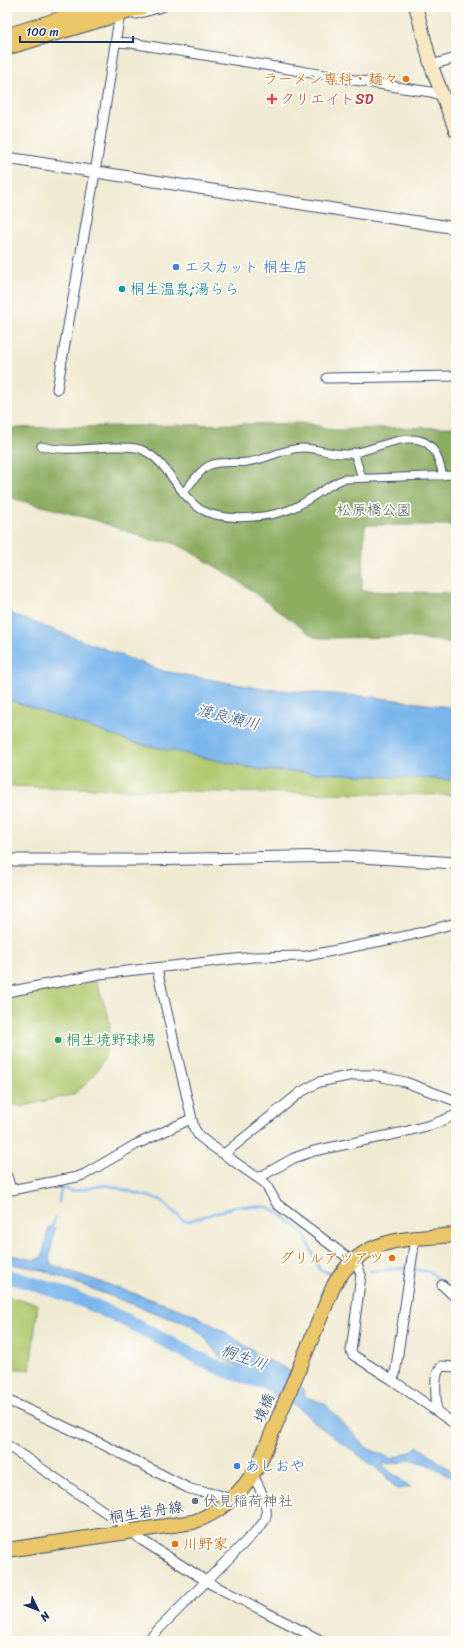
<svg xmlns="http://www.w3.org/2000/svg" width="463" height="1648" font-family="Sriracha,'Klee One',sans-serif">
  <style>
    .green { fill: #b0c86e; stroke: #667c66 }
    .forest { fill: #8cac61; stroke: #546e60 }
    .water { fill: #7ab6ec; stroke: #4a72a5 }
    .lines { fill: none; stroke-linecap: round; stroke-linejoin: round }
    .stream { stroke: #7ab6ec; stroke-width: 2.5 }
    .river { stroke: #7ab6ec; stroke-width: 14 }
    .pedestrian-casing { stroke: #3b4b6f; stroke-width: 9 }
    .minor-casing { stroke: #3b4b6f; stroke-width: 11 }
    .tertiary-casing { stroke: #3b4b6f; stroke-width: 13 }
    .secondary-casing { stroke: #3b4b6f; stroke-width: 15 }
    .primary-casing { stroke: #3b4b6f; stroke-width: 16 }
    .trunk-casing { stroke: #3b4b6f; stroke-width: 17 }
    .pedestrian { stroke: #fff; stroke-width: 7 }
    .minor { stroke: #fff; stroke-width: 9 }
    .tertiary { stroke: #fff; stroke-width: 11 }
    .secondary { stroke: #f7e8c3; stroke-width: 13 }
    .primary { stroke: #eac669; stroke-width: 14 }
    .trunk { stroke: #eac669; stroke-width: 15 }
    .food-dot { fill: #e8710a; stroke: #fdfcf7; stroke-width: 1.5 }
    .health-dot { fill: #e0444e; stroke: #fdfcf7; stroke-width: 1.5 }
    .shop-dot { fill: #3f7fe0; stroke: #fdfcf7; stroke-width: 1.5 }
    .culture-dot { fill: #0f9aa8; stroke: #fdfcf7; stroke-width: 1.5 }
    .leisure-dot { fill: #2e9e5b; stroke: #fdfcf7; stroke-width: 1.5 }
    .worship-dot { fill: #6b7280; stroke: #fdfcf7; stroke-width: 1.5 }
    .labels { text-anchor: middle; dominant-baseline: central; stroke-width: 3.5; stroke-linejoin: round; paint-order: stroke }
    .food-label { font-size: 15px; fill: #c56008; stroke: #fdfcf7; text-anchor: end }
    .health-label { font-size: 15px; fill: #be3a42; stroke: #fdfcf7; text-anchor: start }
    .shop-label { font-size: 15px; fill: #366cbe; stroke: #fdfcf7; text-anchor: start }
    .culture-label { font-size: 15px; fill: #0d838f; stroke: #fdfcf7; text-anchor: start }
    .park-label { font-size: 15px; fill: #485d63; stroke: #fdfcf7 }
    .leisure-label { font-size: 15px; fill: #27864d; stroke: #fdfcf7; text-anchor: start }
    .street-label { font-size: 15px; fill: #1b2f5e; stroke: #fdfcf7 }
    .worship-label { font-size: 15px; fill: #5b616d; stroke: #fdfcf7; text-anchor: start }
    .water-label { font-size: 16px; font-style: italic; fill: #385889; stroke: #fdfcf7 }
  </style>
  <rect width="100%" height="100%" fill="#fdfcf7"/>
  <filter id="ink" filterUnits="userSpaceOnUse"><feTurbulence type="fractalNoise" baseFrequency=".025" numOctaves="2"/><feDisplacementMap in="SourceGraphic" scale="8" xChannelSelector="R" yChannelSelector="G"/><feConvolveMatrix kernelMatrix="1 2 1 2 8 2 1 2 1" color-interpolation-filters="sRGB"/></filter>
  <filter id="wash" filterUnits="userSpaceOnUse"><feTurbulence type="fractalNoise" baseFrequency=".012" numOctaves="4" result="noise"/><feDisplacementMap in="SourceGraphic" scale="16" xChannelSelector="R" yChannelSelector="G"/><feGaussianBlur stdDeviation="0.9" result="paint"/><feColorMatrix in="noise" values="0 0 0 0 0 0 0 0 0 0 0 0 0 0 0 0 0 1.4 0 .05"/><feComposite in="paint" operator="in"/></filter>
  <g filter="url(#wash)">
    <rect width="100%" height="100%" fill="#f0ead2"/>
    <path class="green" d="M7 699 132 742 262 770 456 780V795L222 792 7 786Z
      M95 979 108 1014 110 1027 105 1057 95 1074 85 1085 74 1094 21 1107 10 1103 7 1087V996Z
      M7 1297 38 1304 30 1370 7 1368Z"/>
    <path class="forest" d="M306 423 334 430 377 428 456 427V525H365L362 585V591L456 593V643L405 637 322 638 314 637 233 577 186 549 168 541H154L95 520 7 497V428Z"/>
    <path class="water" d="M7 609 14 615 163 671 263 689 373 697 456 708V780L262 770 132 742 7 699Z
      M49 1227 55 1228 49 1259 52 1265 193 1314 225 1332 260 1356 287 1369 303 1389 304 1396 325 1404 367 1448 392 1459 413 1451 417 1446 456 1474V1479L427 1464 411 1459 398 1463 382 1464 389 1471 411 1487 397 1489 380 1471 319 1426 295 1405 274 1396 272 1392 273 1387 218 1355 202 1334 188 1324 166 1317 42 1270 7 1263V1254L34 1260 42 1257Z"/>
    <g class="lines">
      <path class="stream" d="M59 1202 61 1188 73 1191 106 1185 161 1200 183 1220 188 1221 238 1206 267 1207 279 1213 299 1229 306 1237 318 1267 320 1270 332 1274
        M52 1230 55 1217
        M413 1269 429 1272 445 1283
        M370 1271 408 1268"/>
      <path class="river" d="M7 1276C43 1286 79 1298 113 1314 151 1332 186 1354 225 1370 245 1378 265 1382 286 1389"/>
    </g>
  </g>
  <g filter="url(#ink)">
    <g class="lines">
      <defs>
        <path id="pedestrian" d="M41 446C63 452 88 448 111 447 121 447 131 446 140 449 163 458 171 480 186 496 191 501 196 507 202 510 226 523 276 518 299 505 315 497 327 485 344 479L456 475
          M354 452 362 478
          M183 493C191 484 198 472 208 466 220 460 234 464 247 462 267 460 283 448 303 448 317 448 333 455 348 454 370 452 397 435 419 440 436 444 439 461 443 476"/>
        <path id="minor" d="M136 14 162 7
          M116 42 131 43 403 88 431 92 443 96
          M431 65 456 58
          M327 378 456 376
          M57 389 95 173 119 19
          M157 969 194 1128 199 1136 209 1144 265 1183 277 1204 352 1261 358 1267 361 1275 351 1351 353 1355 391 1379 456 1425
          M7 992 100 974 253 957 307 956 411 935 456 923
          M224 1154 301 1092 319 1082 353 1075H374L405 1082 456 1101
          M7 1176 11 1190 77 1177 85 1174 135 1145 191 1119
          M258 1178 294 1158 314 1151 400 1133 434 1124 456 1115
          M442 1285 456 1298
          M391 1379 395 1374 415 1238
          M7 1400 100 1443 188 1488C200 1493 222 1493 229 1500
          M436 1410C438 1398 431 1376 442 1366L455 1367 456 1366
          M7 1445 127 1527 140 1539 211 1584 322 1641
          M147 1641 253 1534C257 1530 262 1525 265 1520 270 1510 259 1483 252 1476"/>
        <path id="tertiary" d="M7 158 456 228
          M7 860H140L345 856 456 863"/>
        <path id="secondary" d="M416 7 431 65 456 131"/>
        <path id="primary" d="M7 1550 193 1522C222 1512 244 1490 259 1464L334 1285C362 1236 406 1239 456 1235"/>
        <path id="trunk" d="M7 36 99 7
          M7 47 142 7"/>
      </defs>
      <use href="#pedestrian" class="pedestrian-casing"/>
      <use href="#minor" class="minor-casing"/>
      <use href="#tertiary" class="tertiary-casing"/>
      <use href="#secondary" class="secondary-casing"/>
      <use href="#primary" class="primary-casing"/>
      <use href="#trunk" class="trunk-casing"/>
      <use href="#pedestrian" class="pedestrian"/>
      <use href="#minor" class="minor"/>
      <use href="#tertiary" class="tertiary"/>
      <use href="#secondary" class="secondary"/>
      <use href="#primary" class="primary"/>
      <use href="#trunk" class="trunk"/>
    </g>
  </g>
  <g class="food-dot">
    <circle cx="406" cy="79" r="4"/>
    <circle cx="392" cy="1258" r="4"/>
    <circle cx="175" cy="1544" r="4"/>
  </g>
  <path class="health-dot" d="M270 93h4v4h4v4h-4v4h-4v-4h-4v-4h4z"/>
  <g class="shop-dot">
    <circle cx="176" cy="267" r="4"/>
    <circle cx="237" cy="1466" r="4"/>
  </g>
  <circle class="culture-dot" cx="122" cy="289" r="4"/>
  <circle class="leisure-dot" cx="58" cy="1040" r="4"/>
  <circle class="worship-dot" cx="195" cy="1501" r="4"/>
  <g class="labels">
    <g class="food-label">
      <text x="398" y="79">ラーメン専科・麺々</text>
      <text x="384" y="1258">グリルアツアツ</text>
      <text x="183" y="1544" text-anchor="start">川野家</text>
    </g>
    <g class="health-label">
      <text x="280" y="99">クリエイトSD</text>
    </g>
    <g class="shop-label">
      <text x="184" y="267">エスカット 桐生店</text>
      <text x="245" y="1466">あしおや</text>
    </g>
    <g class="culture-label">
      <text x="130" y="289">桐生温泉;湯らら</text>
    </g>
    <g class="park-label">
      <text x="374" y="510">松原橋公園</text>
    </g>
    <g class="leisure-label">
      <text x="66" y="1040">桐生境野球場</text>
    </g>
    <g class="street-label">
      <text transform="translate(264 1408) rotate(-67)">境橋</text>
      <text transform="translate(146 1512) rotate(-9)">桐生岩舟線</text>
    </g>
    <g class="worship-label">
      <text x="203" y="1501">伏見稲荷神社</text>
    </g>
    <g class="water-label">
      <text transform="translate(228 717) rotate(14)">渡良瀬川</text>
      <text transform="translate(244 1357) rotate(20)">桐生川</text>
    </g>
  </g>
  <rect width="463" height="1648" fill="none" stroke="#fdfcf7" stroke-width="24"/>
  <g transform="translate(38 1610) rotate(133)" stroke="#fdfcf7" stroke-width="3" paint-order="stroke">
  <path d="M0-3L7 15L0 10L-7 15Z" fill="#1b2f5e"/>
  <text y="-6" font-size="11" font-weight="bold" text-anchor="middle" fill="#1b2f5e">N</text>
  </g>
  <path d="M20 36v6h113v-6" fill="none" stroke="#1b2f5e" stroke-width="2"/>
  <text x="26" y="36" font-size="12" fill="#1b2f5e" stroke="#fdfcf7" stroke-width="3" paint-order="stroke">100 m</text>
</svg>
